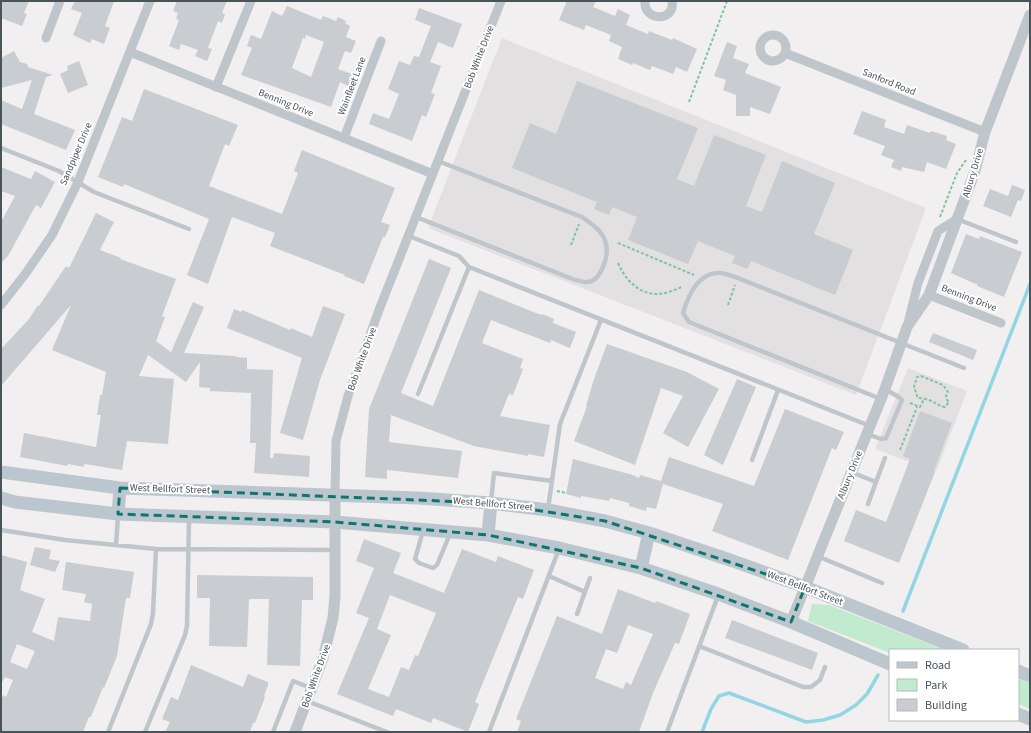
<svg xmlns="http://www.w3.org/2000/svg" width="1031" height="733" font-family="'Source Sans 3',sans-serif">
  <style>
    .education { fill: #e2e0e0 }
    .green { fill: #c1eacf }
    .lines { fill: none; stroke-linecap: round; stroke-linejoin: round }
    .stream { stroke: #92d6e3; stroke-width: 3.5 }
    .building { fill: #c9ccd1; fill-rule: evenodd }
    .path { stroke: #7dc59e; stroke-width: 2; stroke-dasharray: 3 2; stroke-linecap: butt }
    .service { stroke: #bec6cc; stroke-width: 4.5 }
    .minor { stroke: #bec6cc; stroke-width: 9 }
    .tertiary { stroke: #bec6cc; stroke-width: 11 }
    .secondary { stroke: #bcc6cf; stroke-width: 13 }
    .marked { fill: none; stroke: #0f766e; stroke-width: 3; stroke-dasharray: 8 5; stroke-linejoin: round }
    .labels { text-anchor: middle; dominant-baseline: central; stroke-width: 4; stroke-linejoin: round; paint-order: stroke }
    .street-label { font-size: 10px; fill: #48535a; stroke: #fff }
  </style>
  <rect width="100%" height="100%" fill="#f1efef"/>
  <path class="education" d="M502 38 926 208 856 395 428 228Z
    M908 368 967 391 936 472 875 449Z"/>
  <path class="green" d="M812 604 829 605 945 650H890V653L808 621Z
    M1018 679 1030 683V709L1018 704Z"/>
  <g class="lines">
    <path class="stream" d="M903 611 1030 284
      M702 732 711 709 719 696 729 693 806 722 823 720 840 715 856 705 867 694 878 675"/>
  </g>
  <path class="building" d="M1 1H29L24 13 27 14 22 26 1 18Z
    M75 1H114L105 26 110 28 104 44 92 39 90 43 73 35 82 13 71 9Z
    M177 1H227L222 13 225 14 222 23 218 21 208 48 212 49 207 61 195 56 198 50 181 44 179 50 169 46 179 20 176 19 178 13 173 11Z
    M567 1H596L593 7 615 16 618 9 630 15 626 25 648 34 649 31 672 40 673 38 697 49 687 72 676 67 673 74 652 66 650 70 633 63 632 65 618 59 622 47 609 41 611 35 586 25 584 30 559 20Z
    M287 6 321 20 323 16 336 21 338 17 346 21 345 23 350 26 346 37 356 41 351 53 345 51 338 69 355 75 350 87 340 82 331 107 241 75 252 48 247 46 251 35 261 39 272 11 282 16ZM306 35 324 42 311 77 292 68 303 38 305 39Z
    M419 8 462 24 453 48 438 42 430 62 441 66 431 93 435 94 426 117 422 115 412 141 369 124 373 113 389 119 399 94 388 89 399 61 410 65 414 56 419 57 431 26 415 20Z
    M727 42 737 46 733 58 749 64 745 73 781 87 770 114 750 107V116H736V95L723 90 726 80 714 76Z
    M14 51 20 62 27 64 28 67 53 75 46 77 34 114 75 130 66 150 1 124V100L22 109 32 80 1 88V58Z
    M79 61 88 85 68 93 60 74 68 70 67 66Z
    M577 81 698 128 677 179 694 186 714 135 766 155 746 206 762 212 782 161 835 183 814 234 853 250 835 295 751 261 747 269 732 263 735 256 698 241 688 264 628 240 637 217 612 207 609 215 594 209 597 202 512 168 530 123 556 134Z
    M144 89 238 125 229 146 225 144 209 186 282 214 298 173 294 171 302 150 395 188 381 222 390 225 385 237H383L364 284 344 276 345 275 270 246 275 233 232 217 208 284 187 275 209 219 124 184 123 187 98 177 122 117 132 121Z
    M862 111 886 120 884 127 904 134 907 125 930 133 931 131 947 136 946 140 956 144 946 169 927 162 924 172 902 167 901 171 891 167 894 160 881 155 885 146 853 134Z
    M1 167 31 179 35 171 55 182 41 208 36 205 8 256 1 263V222L15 196 1 191Z
    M1012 185 1025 190 1021 201 1018 200 1011 217 983 206 990 189 1008 196Z
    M96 213 114 222 100 250 121 258 120 259 176 279 162 316 165 317 156 341 171 352 193 302 204 307 184 353 236 356V357L247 358V369L273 370 270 458H273L274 453 310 456 309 477 254 473 256 443H250L251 393 210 391V388L199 387 200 362 186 382 148 355 139 376 174 379 168 444 127 441 122 470 84 464V467L68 464 67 466 20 457 24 433 96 447 101 415H97L100 395H102L106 372 52 350 71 305 1 386V349L29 319 38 305 39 306 66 266 69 268Z
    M966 234 979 239 980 236 1022 252 1004 297 977 286 978 285 951 273Z
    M429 259 451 268 401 393 433 406 479 290 541 315 542 314 554 319 553 323 576 332 570 348 551 340 550 343 491 320 482 343 523 359 520 368 523 369 513 395 509 394 500 416 550 425 544 457 528 454V456L474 446 391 415 389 442 462 451 458 478 387 470V479L365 477 369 409Z
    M323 306 345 314 320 380 303 440 280 433 302 358 227 328 234 309 241 312 242 310 290 330 291 328 312 337Z
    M933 333 977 350 973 360 929 342Z
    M607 344 687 372 719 389 688 447 663 433 683 396 661 388 635 465 574 441 587 406H586L594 379Z
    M737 379 756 387 723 465 704 455Z
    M785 409 844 432 836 450 832 448 788 560 712 531 723 504 663 484 656 509 647 507 646 511 629 506V503L610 498 609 501 581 496V498L566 494 573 459 633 475 639 478 640 475 661 481 669 457 754 486Z
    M920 411 952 423 934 471 935 472 899 563 844 541 856 510 886 522 910 459 903 456Z
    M364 539 401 553 393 573 444 593 462 549 496 562 498 556 534 570 523 599 518 597 475 702 479 704 468 732 433 718 431 723 396 709 393 716 337 694 369 618 356 613 374 568 356 561ZM390 595 436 613 418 656 415 655 409 670 401 667 389 697 368 689 391 635 377 629Z
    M35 547 51 550 49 559 60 561 55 572 30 565Z
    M1 555 27 562 20 590 45 599 32 632 54 641 58 617 90 621 92 604 84 602 86 594 62 590 66 562 134 572 130 598H126L117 656 104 688 103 687 91 717H89L83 732H1V700L3 695 6 697 13 680 5 677 1 684ZM17 644 35 651 27 669 10 662Z
    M197 575 313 577V600H302L300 666 267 665 269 599H249L247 647 209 646 210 598H197Z
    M618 589 655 603 656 601 690 614 679 644 675 643 653 693 639 732H517L521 721 516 719 557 616 602 634ZM628 625 653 634 631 685 626 682 623 689 595 678 606 649 617 653Z
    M732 620 818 653 812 670 725 638Z
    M191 665 243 687 248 674 268 682V685L264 696 265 697 255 723H253L250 732H165L170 722 162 719 171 697 178 700Z"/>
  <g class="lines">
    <path class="path" d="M689 102 727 1
      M940 217 957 173 966 160
      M618 243 694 275
      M571 245 579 224
      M618 263C625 279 638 294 657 294 666 294 674 290 682 287
      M728 305 735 285
      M921 376 943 385 948 392 946 396 947 400 949 402 945 407C938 406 935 402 929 400 926 399 921 398 918 398L914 387 917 377Z
      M910 403 920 407 924 399
      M900 450 917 407
      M557 491 566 493"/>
    <path class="service" d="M1 148 59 171 94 192 189 229
      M416 217 575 280C579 280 584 283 587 282 601 282 609 255 606 244 604 232 592 224 582 217L438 161
      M957 219 1016 242
      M409 236 459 256 469 267 870 426
      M418 394 469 267
      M881 399 689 322 683 313C688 296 697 275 716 273 723 272 732 276 738 278L964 368
      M867 434 881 439 886 438 902 400 897 396 885 389
      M752 460 778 390
      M851 472 876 482 885 458
      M491 501 494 473 552 481
      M868 504 876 482
      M548 509 560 424 601 320
      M1 530 65 540 156 549 334 550
      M423 531 415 559 419 563 433 568 437 565 450 534
      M116 545 118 516
      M817 556 882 583
      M549 576 585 592
      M577 614 590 578
      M699 646 803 687H811L820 680 825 667
      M307 701 387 732
      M108 732 151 624 153 613 156 549
      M145 732 185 635 187 626 189 519
      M273 732 293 681 311 688
      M489 732 559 549
      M667 732 718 596"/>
    <path class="minor" d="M645 1C643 22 676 22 672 1
      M760 48a13 13 0 1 1 26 0a13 13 0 1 1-26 0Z
      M46 38 60 1
      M130 52 433 174
      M785 53 985 132
      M216 87 251 1
      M344 138 381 41
      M929 295 1001 323
      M1 305 26 273 52 235 78 182 150 1
      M908 323 918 283 938 231 957 219
      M335 494 336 441 348 396 379 310 501 1"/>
    <path class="tertiary" d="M791 622 885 389 907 327 929 295 975 171 985 132 1030 15
      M295 732 323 658 333 618 335 596V494"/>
    <path class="secondary" d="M1 472 120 488 418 498 491 503 548 510 605 521 649 533 733 561 805 587 963 650
      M1 498 15 502 118 514 335 522 488 535 559 548 641 568 718 594 791 622 890 664
      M118 514 120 488
      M488 535 491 503
      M641 568 649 533
      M1018 671 1030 676
      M1018 714 1030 719"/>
  </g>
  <path class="marked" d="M120 488 491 503 605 521 805 587 791 622 641 568 488 535 335 522 118 514Z"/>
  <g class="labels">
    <g class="street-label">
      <text transform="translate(479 57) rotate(-69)">Bob White Drive</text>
      <text transform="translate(889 82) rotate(22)">Sanford Road</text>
      <text transform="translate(352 86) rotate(-69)">Wainfleet Lane</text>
      <text transform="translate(286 103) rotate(22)">Benning Drive</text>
      <text transform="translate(76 154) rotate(-67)">Sandpiper Drive</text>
      <text transform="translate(973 173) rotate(-73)">Albury Drive</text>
      <text transform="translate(969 298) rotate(21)">Benning Drive</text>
      <text transform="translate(362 359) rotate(-70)">Bob White Drive</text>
      <text transform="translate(850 475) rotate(-68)">Albury Drive</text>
      <text transform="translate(170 489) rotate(2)">West Bellfort Street</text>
      <text transform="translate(493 504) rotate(5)">West Bellfort Street</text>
      <text transform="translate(805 588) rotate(21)">West Bellfort Street</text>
      <text transform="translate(316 676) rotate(-70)">Bob White Drive</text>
    </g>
  </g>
  <rect width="1031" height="733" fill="none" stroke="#48535a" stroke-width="4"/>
  <rect x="889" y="649" width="130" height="72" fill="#ffffff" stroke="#b6babd"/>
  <rect x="897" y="662" width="20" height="6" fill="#bcc6cf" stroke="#b6babd"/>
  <text x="925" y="669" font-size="12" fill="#48535a">Road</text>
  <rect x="897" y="679" width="20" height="12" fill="#c1eacf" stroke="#b6babd"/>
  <text x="925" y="689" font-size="12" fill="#48535a">Park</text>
  <rect x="897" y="699" width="20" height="12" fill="#c9ccd1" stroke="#b6babd"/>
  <text x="925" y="709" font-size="12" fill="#48535a">Building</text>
</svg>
